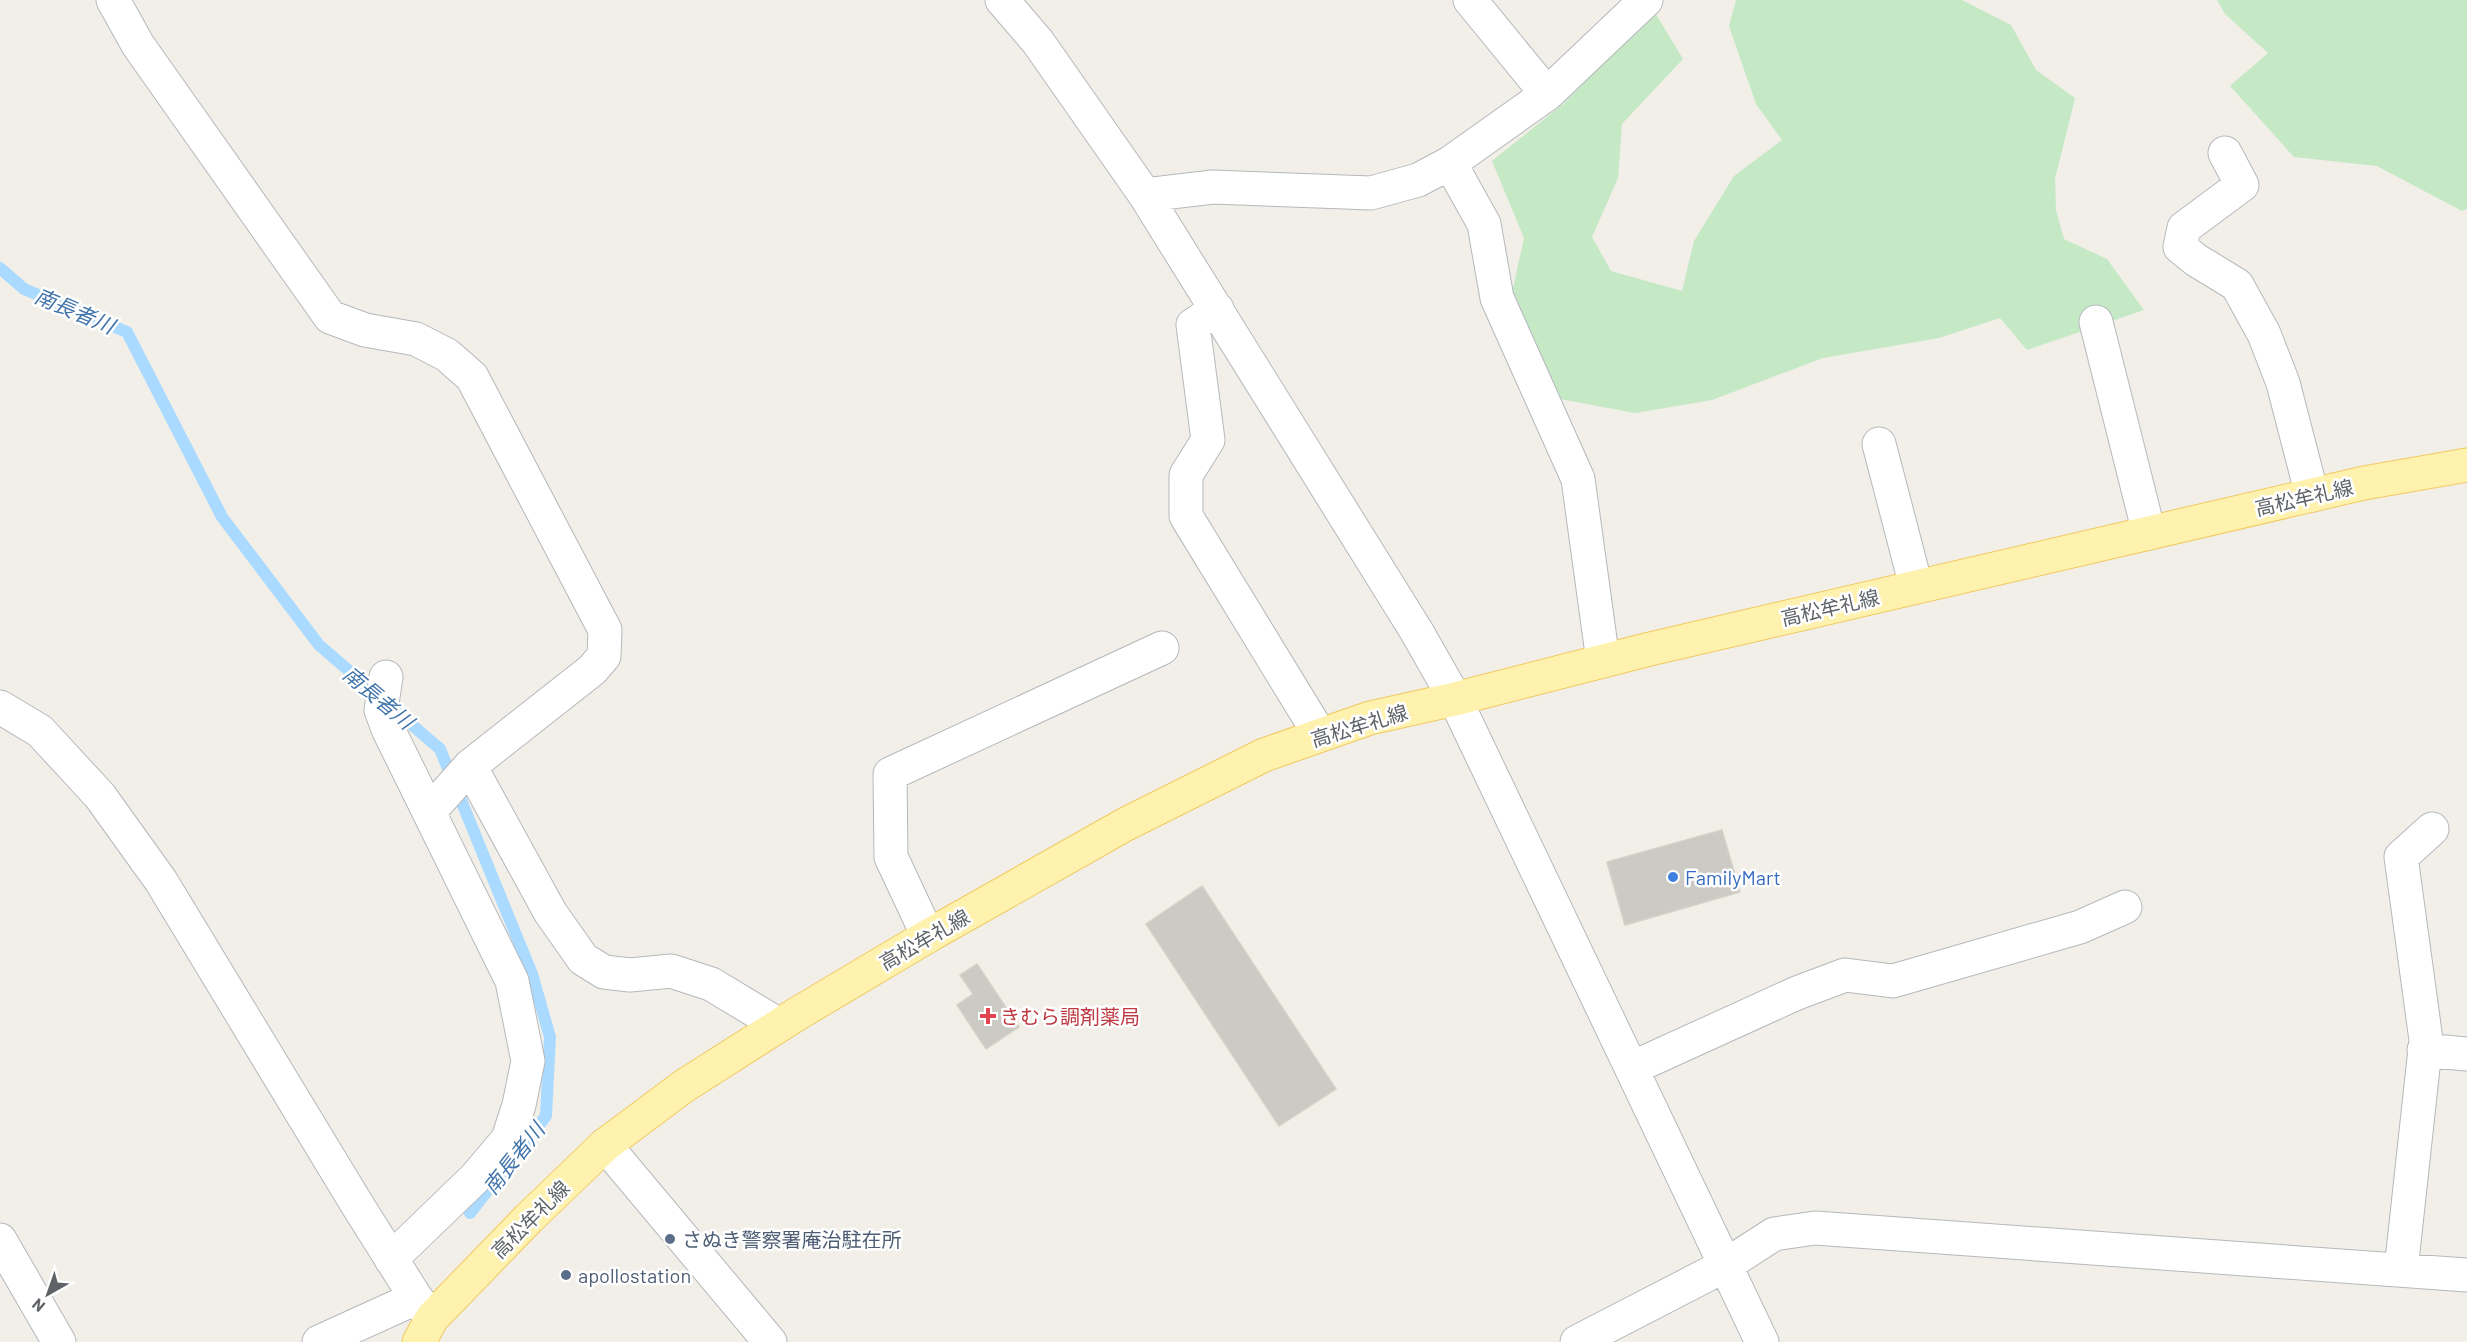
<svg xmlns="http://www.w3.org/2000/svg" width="2467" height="1342" font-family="Barlow,'Noto Sans JP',sans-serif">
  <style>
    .green { fill: #c5e8c5 }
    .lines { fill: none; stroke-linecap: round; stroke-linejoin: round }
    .stream { stroke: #aadaff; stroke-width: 12 }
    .building { fill: #cccac5; stroke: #d6d1c6; stroke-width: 1.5 }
    .minor-casing { stroke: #b5b8bc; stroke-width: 35 }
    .tertiary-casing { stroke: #b5b8bc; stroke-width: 35 }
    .primary-casing { stroke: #f2c960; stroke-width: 35 }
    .minor { stroke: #fff; stroke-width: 33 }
    .tertiary { stroke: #fff; stroke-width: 33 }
    .primary { stroke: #fff2af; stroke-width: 33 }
    .shop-dot { fill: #3f7fe0; stroke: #fff; stroke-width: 2 }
    .health-dot { fill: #e0444e; stroke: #fff; stroke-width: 2 }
    .service-dot { fill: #5c6f8a; stroke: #fff; stroke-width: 2 }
    .labels { text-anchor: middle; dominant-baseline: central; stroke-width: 5; stroke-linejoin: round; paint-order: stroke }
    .street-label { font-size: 20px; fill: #5f6368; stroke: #fff }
    .shop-label { font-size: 20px; fill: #366cbe; stroke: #fff; text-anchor: start }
    .health-label { font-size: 20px; fill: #be3a42; stroke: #fff; text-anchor: start }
    .service-label { font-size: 20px; fill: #4e5e75; stroke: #fff; text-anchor: start }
    .water-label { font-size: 21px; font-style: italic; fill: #4174aa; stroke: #fff }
  </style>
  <rect width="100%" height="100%" fill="#f1efe8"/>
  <path class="green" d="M1736 0H1962L2011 25 2036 70 2075 98 2055 179 2056 210 2064 239 2107 259 2144 310 2027 350 2000 318 1939 338 1823 358 1712 400 1635 413 1560 399 1511 297 1524 238 1492 161 1563 104 1654 11 1683 59 1622 124 1618 178 1592 237 1611 271 1682 291 1694 241 1734 176 1782 140 1756 104 1729 26Z
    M2217 0H2467V209L2462 211 2377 166 2294 157 2230 86 2268 53 2225 14Z"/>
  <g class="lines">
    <path class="stream" d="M0 268 24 289 127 332 222 517 319 645 440 749 532 974 550 1037 546 1116 470 1213"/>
  </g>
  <path class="building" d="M1722 830 1740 892 1625 925 1607 862Z
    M1202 886 1336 1089 1279 1126 1146 924Z
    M977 964 1019 1027 986 1049 957 1005 973 994 960 975Z"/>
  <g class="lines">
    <defs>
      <path id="minor" d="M113 0 138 45 330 317 365 330 416 339 447 355 472 377 605 630 604 656 592 670 470 766 550 912 583 959 604 972 630 975 671 971 711 984 779 1025
        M1002 0 1038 42 1145 195 1417 632 1455 699 1762 1342
        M1470 0 1547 94
        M2225 153 2242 185 2184 228 2180 247 2196 260 2237 285 2264 334 2283 383 2312 495
        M1450 163 1484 224 1497 298 1578 479 1603 661
        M1145 195 1213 187 1371 193 1418 180 1450 163 1547 94 1646 0
        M1217 309 1193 325 1208 440 1186 475V516L1320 735
        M2096 322 2149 533
        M1879 444 1916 586
        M386 677 381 710 388 729 512 981 528 1061 519 1105 508 1139 475 1178 391 1259
        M429 812 470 766
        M928 936 891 857 890 774 1162 648
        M2424 1050 2467 1054
        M1632 1068 1797 993 1845 975 1893 981 2080 927 2125 907
        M605 1145 770 1342
        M0 1240 59 1342
        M2401 1270 2426 1040 2401 857 2432 829
        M319 1342 416 1298
        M1577 1342 1726 1265 1774 1234 1815 1228 2467 1275"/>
      <path id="tertiary" d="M0 707 40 731 100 796 161 881 358 1206 416 1298 432 1318"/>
      <path id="primary" d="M419 1342 432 1318 529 1218 605 1145 684 1086 797 1014 928 936 1126 824 1264 755 1370 718 1455 699 1650 649 2364 483 2467 465"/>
    </defs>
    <use href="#minor" class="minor-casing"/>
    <use href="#tertiary" class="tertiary-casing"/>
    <use href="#primary" class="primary-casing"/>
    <use href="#minor" class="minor"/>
    <use href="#tertiary" class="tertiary"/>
    <use href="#primary" class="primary"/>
  </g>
  <circle class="shop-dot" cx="1673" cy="877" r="6"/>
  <path class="health-dot" d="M985 1007h6v6h6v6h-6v6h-6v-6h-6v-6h6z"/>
  <g class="service-dot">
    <circle cx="670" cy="1239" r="6"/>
    <circle cx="566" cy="1275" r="6"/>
  </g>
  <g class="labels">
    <g class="street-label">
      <text transform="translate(2304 497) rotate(-13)">高松牟礼線</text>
      <text transform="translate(1830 607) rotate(-13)">高松牟礼線</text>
      <text transform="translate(1359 725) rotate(-17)">高松牟礼線</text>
      <text transform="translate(924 939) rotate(-30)">高松牟礼線</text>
      <text transform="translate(530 1219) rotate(-45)">高松牟礼線</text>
    </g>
    <g class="shop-label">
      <text x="1685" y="877">FamilyMart</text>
    </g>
    <g class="health-label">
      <text x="1000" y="1016">きむら調剤薬局</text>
    </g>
    <g class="service-label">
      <text x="682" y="1239">さぬき警察署庵治駐在所</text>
      <text x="578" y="1275">apollostation</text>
    </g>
    <g class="water-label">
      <text transform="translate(75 310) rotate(23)">南長者川</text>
      <text transform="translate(379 697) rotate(40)">南長者川</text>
      <text transform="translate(513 1158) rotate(-52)">南長者川</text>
    </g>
  </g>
  <g transform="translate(48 1294) rotate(220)" stroke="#ffffff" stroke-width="4.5" paint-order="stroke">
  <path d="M0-4.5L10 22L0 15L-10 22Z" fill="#5f6368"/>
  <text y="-9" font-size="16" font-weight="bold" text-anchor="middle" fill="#5f6368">N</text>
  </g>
</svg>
